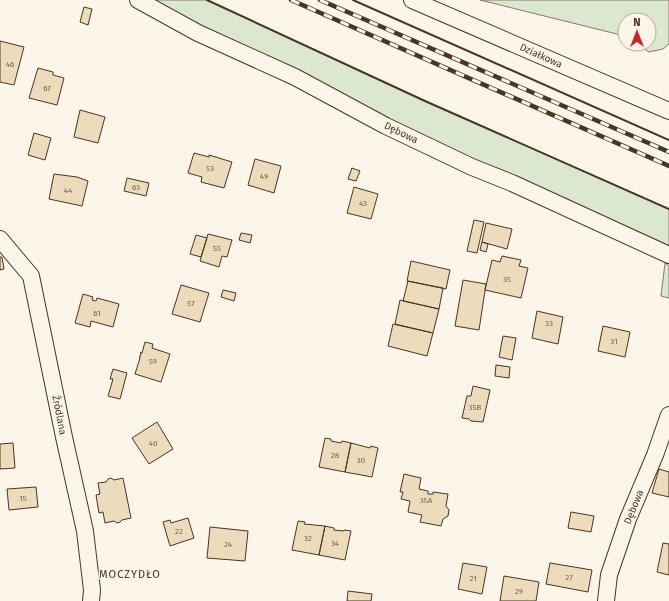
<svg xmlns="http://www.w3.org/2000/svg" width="669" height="601" font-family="'Fira Sans',sans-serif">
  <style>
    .green { fill: #dce7d0; stroke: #887966 }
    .building { fill: #ecdcbc; stroke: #4a3520 }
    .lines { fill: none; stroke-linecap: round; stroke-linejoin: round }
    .street-casing { stroke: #4a3520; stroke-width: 18 }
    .street { stroke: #fbf6e9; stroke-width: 16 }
    .rail-casing { stroke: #4a3520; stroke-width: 4.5 }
    .rail { stroke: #fbf6e9; stroke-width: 3; stroke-dasharray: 9; stroke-linecap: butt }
    .wall { stroke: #4a3520; stroke-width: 2 }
    .labels { text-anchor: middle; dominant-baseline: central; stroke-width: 3; stroke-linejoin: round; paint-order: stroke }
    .number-label { font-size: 8px; fill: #725f47 }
    .street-label { font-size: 10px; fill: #4a3520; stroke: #fbf6e9 }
    .neighbourhood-label { font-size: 11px; letter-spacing: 1px; fill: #4a3520; stroke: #fbf6e9 }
  </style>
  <rect width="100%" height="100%" fill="#fbf6e9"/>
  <path class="green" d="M142 0H207L425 101 669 209V246L446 148Z
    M480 0H669V44L663 49 649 52 637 44H649V20H625V36Z
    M665 263 669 266V298L661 296Z"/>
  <path class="building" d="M84 7 92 9 88 25 80 22Z
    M0 41 24 47 14 85 0 82Z
    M38 68 53 72V75L64 78 57 105 29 98Z
    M80 110 105 117 98 143 74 137Z
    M34 133 51 138 45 160 28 155Z
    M194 153 209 157V155L232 162 224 188 201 182 202 177 188 173Z
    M255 159 281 166 274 193 248 185Z
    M352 168 360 171 356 181 348 179Z
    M54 174 77 177 88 181 82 206 49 199Z
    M127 178 149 183 146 196 124 191Z
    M354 187 378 194 371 219 347 213Z
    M474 220 484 222 477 253 467 251Z
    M486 223 512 229 507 249 482 242Z
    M241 233 252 235 250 243 239 240Z
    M208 234 232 240 227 257 222 256 219 267 200 261Z
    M196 235 207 238 201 257 190 254Z
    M482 242 488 244 486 252 480 250Z
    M502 256 521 260 519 266 528 268 521 298 485 290 492 260 500 262Z
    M0 257H2L4 269 0 270Z
    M411 261 450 270 446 289 407 281Z
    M463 280 486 284 479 330 455 326Z
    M408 281 443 288 439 309 403 301Z
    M181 285 209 293 200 322 172 314Z
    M223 290 236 293 234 301 221 297Z
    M83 294 93 297 92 300 96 301 97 298 119 304 113 327 91 321 90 327 75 323Z
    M400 300 439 309 433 333 395 324Z
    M537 311 563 317 558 344 532 338Z
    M393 324 433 333 427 356 388 346Z
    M603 326 630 332 625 357 598 351Z
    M503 336 516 338 512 360 499 357Z
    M145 342 153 344 152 348 170 354 161 382 135 374 140 358 139 357H140L141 353H140H142Z
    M496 365 510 367 509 378 495 376Z
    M113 369 127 373 120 399 108 396 113 379H110Z
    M473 386 490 390 483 422 471 421 469 419 462 418 467 396H471Z
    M157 422 173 449 149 464 132 438Z
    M325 438 331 439V441L341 443 342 441 351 443 345 472 319 467Z
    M13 443 15 468 0 469V444Z
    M351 443 370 448 371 446 378 448 372 477 345 472Z
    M659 469 669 472V497L652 493Z
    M404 474 421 478 419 489 428 491V494H433V492L448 494 446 506 449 510 448 516 443 519 441 526 420 522 422 515 408 512 410 501 401 499 403 492H400Z
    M111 478 114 480 123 478 131 518 122 520 120 522 117 523 114 521 105 523 103 512 99 513 96 495 100 494 98 483 106 482 108 479Z
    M36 487 38 507 9 510 7 489Z
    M571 512 594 516 591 532 568 528Z
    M188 518 194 538 170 546 163 522 170 520 171 523Z
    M298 521 305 522 304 524 325 526 319 555 292 550Z
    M325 526 334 528V530L344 531V530L351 531 345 560 319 555Z
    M210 527 248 531 245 561 207 558Z
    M663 543 669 544V575L657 572Z
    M463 563 487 567 482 594 458 589Z
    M550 563 592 570 588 592 546 584Z
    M504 576 539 582 536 601H500Z
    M348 591 372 594 371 601H347Z"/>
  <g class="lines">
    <defs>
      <path id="street" d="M138 0 198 33 295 77 386 126 472 167 512 183 669 255
        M412 0 669 111
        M0 239 31 276 64 437 85 531 92 590 91 601
        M606 601 609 575 628 519 655 455 669 415"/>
    </defs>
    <use href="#street" class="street-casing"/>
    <use href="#street" class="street"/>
    <defs>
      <path id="rail" d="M291 0 669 166
        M320 0 669 152"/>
    </defs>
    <use href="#rail" class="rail-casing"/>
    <use href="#rail" class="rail"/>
    <path class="wall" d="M207 0 425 101 669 209
      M353 0 669 140"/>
  </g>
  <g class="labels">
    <g class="number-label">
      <text x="10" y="64">46</text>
      <text x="47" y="88">67</text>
      <text x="210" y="168">53</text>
      <text x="264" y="176">49</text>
      <text x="136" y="187">63</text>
      <text x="68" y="190">44</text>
      <text x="363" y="203">43</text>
      <text x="217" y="248">55</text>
      <text x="507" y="279">35</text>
      <text x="191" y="303">57</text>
      <text x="97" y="313">61</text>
      <text x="549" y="323">33</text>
      <text x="614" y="341">31</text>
      <text x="153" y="361">59</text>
      <text x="475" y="407">35B</text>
      <text x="153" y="443">40</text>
      <text x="335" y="455">28</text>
      <text x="361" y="460">30</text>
      <text x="23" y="498">15</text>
      <text x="426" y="500">35A</text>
      <text x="179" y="531">22</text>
      <text x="308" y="538">32</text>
      <text x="335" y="543">34</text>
      <text x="228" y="544">24</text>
      <text x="569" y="577">27</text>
      <text x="473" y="578">21</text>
      <text x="519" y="591">29</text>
    </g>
    <g class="street-label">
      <text transform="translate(541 56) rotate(24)">Działkowa</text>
      <text transform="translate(401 133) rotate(26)">Dębowa</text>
      <text transform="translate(59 415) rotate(79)">Źródlana</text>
      <text transform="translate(634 507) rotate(-68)">Dębowa</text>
    </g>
    <g class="neighbourhood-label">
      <text x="130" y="574">MOCZYDŁO</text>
    </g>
  </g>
  <g transform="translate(637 32)"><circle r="19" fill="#fbf6e9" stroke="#b4a999"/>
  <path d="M0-3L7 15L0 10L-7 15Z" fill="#c62828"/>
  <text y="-6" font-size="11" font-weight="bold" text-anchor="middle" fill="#4a3520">N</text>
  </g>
</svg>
